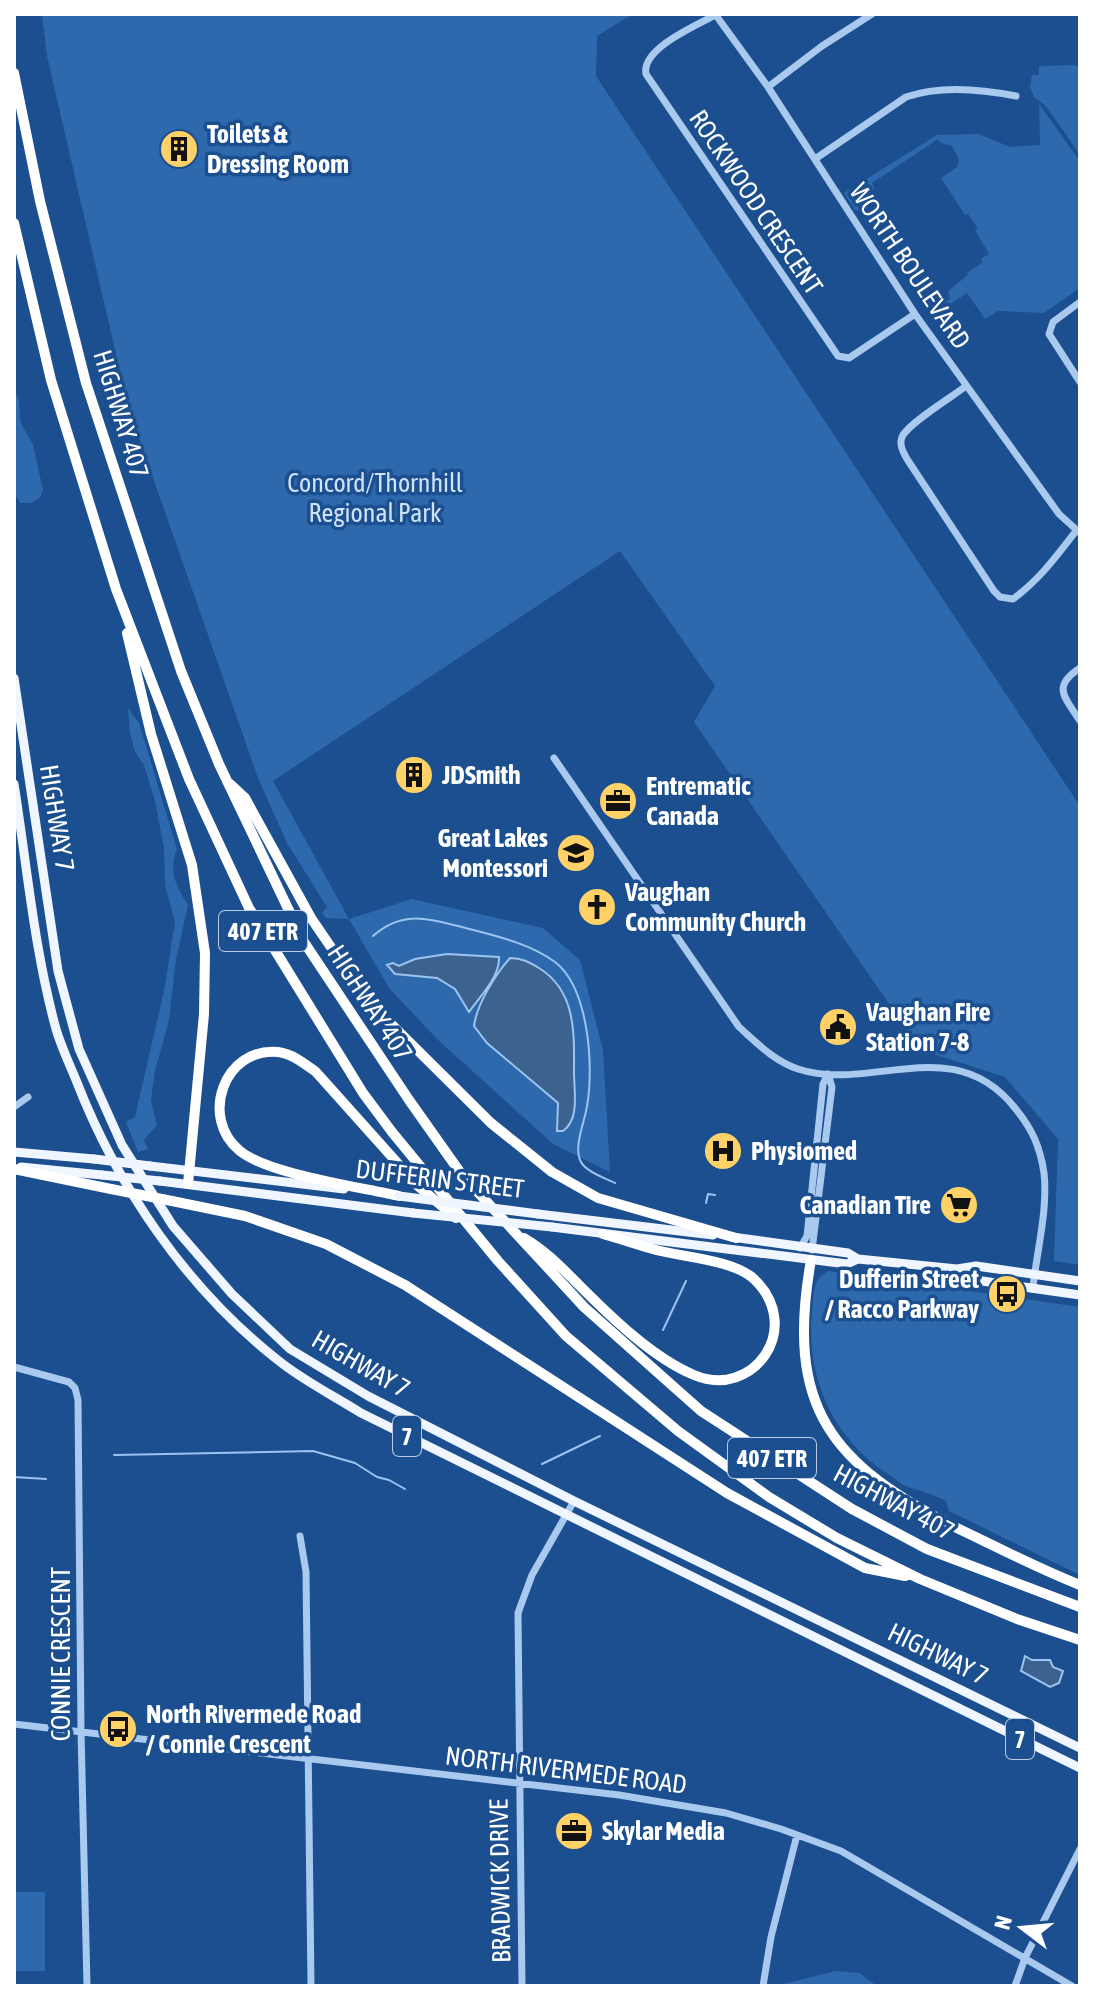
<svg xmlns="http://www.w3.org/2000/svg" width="1094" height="2000" font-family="'Asap Condensed',sans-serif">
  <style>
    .green { fill: #2e69ad }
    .water { fill: #3c6290; stroke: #9cc4f0; stroke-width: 2 }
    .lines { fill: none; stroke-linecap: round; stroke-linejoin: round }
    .stream { stroke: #9cc4f0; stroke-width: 2 }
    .minor { stroke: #a9c9ee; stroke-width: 7 }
    .major { stroke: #f0f6ff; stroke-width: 9 }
    .highway { stroke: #fff; stroke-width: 10 }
    .major-bridge { stroke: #f0f6ff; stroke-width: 9 }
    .highway-bridge { stroke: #fff; stroke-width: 10 }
    .labels { text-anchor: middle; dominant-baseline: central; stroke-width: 7; stroke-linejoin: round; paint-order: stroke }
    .shield { fill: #1b4f8f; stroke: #bbcadd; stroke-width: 2 }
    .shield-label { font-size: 24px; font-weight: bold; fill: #fff }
    .poi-label { font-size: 26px; font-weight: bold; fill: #fff; stroke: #1b4f8f; text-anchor: start }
    .street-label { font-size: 26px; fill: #fff; stroke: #1b4f8f }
    .park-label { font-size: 26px; fill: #cfe3fa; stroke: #1b4f8f }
  </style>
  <rect width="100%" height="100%" fill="#1b4f8f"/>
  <path class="green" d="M42 14H633L597 36 596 76 1080 806V1265L1054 1261 1058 1139 1005 1077 921 1050 694 722 715 686 620 551 273 781 349 919 412 899 543 928 580 960 603 1050 610 1172 553 1144 437 1039 389 988 349 919 326 918 322 913 327 907 287 843 258 778 128 406 47 56Z
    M1075 65 1080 68V155L1046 106 1034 97 1030 87 1032 75H1039V66Z
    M1039 104 1080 161V288L1044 313 998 311 985 319 967 293 931 317 934 311 950 299 948 291 968 275 967 273 983 262 981 259 989 254 975 230 978 228 968 214 965 215 941 178 957 167 959 160 952 146 941 143 938 139 872 183 874 189C867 196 873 206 865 213L855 210 844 193 937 135 979 134 1010 147 1040 145Z
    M14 388 19 401 20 421 33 445 43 490 40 498 31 503H20L15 494Z
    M128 708 139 723 177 849C168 872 176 885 188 905L176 959 169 1020 155 1071 151 1100 157 1125 144 1140 148 1149 138 1152 126 1122 135 1117 164 991 175 922 165 885 164 849 155 801 144 765 135 752 130 733Z
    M829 1271 1080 1307V1575L949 1511 946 1501C933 1494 919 1491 905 1486 898 1482 892 1476 885 1472 832 1436 806 1377 812 1313 814 1297 811 1279 829 1271Z
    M14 1892H45V1971H14Z
    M836 1971 859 1973 877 1986H775Z"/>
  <path class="water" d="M447 954 499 957C500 977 480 996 469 1012L455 989 437 978 395 974 387 965 393 963 399 966 415 959Z
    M510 958C522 958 529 962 539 968 577 992 574 1034 574 1073 574 1091 580 1119 563 1131H557L558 1103 487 1043 474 1026C477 1004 495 975 510 958Z
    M1025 1656 1032 1660H1050L1053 1667 1063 1671 1059 1683 1050 1687 1021 1671Z"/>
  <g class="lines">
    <path class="stream" d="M373 936C401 911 425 918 458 926 491 935 528 942 555 962 589 988 594 1067 587 1106 585 1122 571 1151 583 1165 591 1174 605 1178 615 1183
      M706 1203 708 1194 715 1195
      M663 1330 686 1281
      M114 1455 313 1451 355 1463 377 1477 389 1480 405 1489
      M542 1464 600 1436
      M14 1477 46 1479"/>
    <path class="minor" d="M715 14 768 87 915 314 1059 514 1080 533
      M717 14C698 25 641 48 646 74L838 356 849 358 915 314
      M768 87 822 46 872 14
      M815 159 906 97C940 85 981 89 1016 96
      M1080 302 1053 322 1049 334 1080 382
      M966 386C952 397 912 421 903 435 898 443 903 452 907 459L994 591 1000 597 1013 599C1039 580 1056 557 1076 531
      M1080 668C1051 687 1065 697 1080 721
      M554 758 739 1027C757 1043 774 1061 798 1069 871 1093 953 1030 1015 1108 1032 1129 1040 1146 1044 1173 1048 1210 1037 1250 1033 1287
      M14 1107 28 1097
      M800 1248 807 1236 823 1084 828 1074
      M812 1250 832 1087 828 1074
      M14 1367 69 1382 75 1388 78 1400 81 1731 87 1986
      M300 1536 306 1572 311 1986
      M14 1724 619 1795 726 1813 781 1829 841 1851 1072 1986
      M522 1986 518 1613 532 1575 574 1501
      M763 1986 771 1937 797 1835
      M1015 1986 1025 1958 1080 1849"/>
    <path class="major" d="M14 678 58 971 79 1049 122 1145 173 1226 232 1294 290 1349 368 1396 574 1501 1080 1748
      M14 784C27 865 34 949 56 1029 61 1046 69 1063 76 1080 118 1188 187 1289 279 1361 304 1381 334 1396 361 1413L1080 1768
      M14 1152 94 1159
      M150 1166 344 1189
      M21 1167 102 1175
      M160 1181 413 1213
      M538 1214 713 1235
      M552 1227 847 1264 858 1259
      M732 1237 848 1253 858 1259 957 1269 976 1266 1080 1281
      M957 1269 975 1280 1080 1295"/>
    <path class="highway" d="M14 73 40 201 86 383 181 671 219 764 304 942 409 1100 462 1175 584 1307 701 1411 852 1509 927 1549 1080 1607
      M14 223 51 380 116 589 189 779 249 908 363 1093 392 1132 498 1261 566 1336 678 1431 769 1497 837 1538 920 1579 1017 1619 1080 1640
      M127 633 151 734 192 865 205 953 204 1014 188 1184
      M230 784 245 798 311 918 350 975 386 1019 491 1123 552 1172 598 1198 736 1238
      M14 1169 111 1189
      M399 1196C360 1187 268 1174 240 1151 199 1118 224 1047 278 1052 293 1054 305 1064 316 1072L418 1186 456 1218
      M172 1201 245 1216 326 1244 405 1285 727 1493 865 1568 905 1576
      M524 1238C546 1251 562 1268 579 1285 611 1317 653 1358 694 1375 753 1400 805 1328 754 1279 734 1260 683 1257 656 1250 638 1245 621 1239 603 1234
      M811 1260C785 1407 830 1464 959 1529 999 1548 1039 1569 1080 1585"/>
    <path class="major-bridge" d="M94 1159 150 1166
      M102 1175 160 1181
      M399 1196 538 1214
      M413 1213 552 1227"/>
    <path class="highway-bridge" d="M111 1189 172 1201"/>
  </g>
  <defs>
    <symbol id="building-disc" viewBox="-11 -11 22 22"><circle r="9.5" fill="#ffd166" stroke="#1b4f8f"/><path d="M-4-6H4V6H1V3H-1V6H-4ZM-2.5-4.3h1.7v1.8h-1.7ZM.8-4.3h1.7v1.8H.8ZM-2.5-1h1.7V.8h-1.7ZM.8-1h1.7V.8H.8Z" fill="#111"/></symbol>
    <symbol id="office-disc" viewBox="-11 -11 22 22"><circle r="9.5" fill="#ffd166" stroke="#1b4f8f"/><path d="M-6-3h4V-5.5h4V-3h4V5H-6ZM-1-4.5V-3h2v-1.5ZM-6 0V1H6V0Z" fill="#111"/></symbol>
    <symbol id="school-disc" viewBox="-11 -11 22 22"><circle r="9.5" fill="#ffd166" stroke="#1b4f8f"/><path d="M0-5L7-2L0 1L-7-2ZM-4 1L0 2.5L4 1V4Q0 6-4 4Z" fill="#111"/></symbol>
    <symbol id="church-disc" viewBox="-11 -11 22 22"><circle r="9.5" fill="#ffd166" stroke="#1b4f8f"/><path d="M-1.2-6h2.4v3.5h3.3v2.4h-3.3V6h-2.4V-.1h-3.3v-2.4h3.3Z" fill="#111"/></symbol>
    <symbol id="civic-disc" viewBox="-11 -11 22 22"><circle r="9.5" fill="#ffd166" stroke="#1b4f8f"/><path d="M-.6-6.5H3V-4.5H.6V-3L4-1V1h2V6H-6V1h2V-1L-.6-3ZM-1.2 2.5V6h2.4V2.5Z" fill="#111"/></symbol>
    <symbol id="hospital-disc" viewBox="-11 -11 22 22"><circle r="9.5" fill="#ffd166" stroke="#1b4f8f"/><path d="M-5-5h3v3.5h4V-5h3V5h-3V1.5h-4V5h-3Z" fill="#111"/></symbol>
    <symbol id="supermarket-disc" viewBox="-11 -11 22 22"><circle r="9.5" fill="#ffd166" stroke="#1b4f8f"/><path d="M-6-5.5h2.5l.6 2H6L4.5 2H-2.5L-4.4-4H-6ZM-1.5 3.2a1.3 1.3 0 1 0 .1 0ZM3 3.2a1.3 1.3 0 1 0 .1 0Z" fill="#111"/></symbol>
    <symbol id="bus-disc" viewBox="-11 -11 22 22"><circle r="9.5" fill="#ffd166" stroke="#1b4f8f"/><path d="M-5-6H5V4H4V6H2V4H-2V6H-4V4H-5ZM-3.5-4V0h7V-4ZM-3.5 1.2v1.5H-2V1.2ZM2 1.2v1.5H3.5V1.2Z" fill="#111"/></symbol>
  </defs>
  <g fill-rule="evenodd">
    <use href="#building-disc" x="157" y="127" width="44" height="44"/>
    <use href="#building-disc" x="392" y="753" width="44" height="44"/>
    <use href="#office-disc" x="596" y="779" width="44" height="44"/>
    <use href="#school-disc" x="554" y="831" width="44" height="44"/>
    <use href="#church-disc" x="575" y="885" width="44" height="44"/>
    <use href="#civic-disc" x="816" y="1005" width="44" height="44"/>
    <use href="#hospital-disc" x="701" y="1129" width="44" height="44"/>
    <use href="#supermarket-disc" x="937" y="1183" width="44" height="44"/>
    <use href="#bus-disc" x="985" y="1272" width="44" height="44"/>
    <use href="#bus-disc" x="96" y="1707" width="44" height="44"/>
    <use href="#office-disc" x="552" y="1809" width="44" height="44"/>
  </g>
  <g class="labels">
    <g class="shield">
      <rect x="219" y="911" width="88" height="40" rx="6"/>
      <rect x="393" y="1416" width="28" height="40" rx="6"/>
      <rect x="728" y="1438" width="88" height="40" rx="6"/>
      <rect x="1006" y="1719" width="28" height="40" rx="6"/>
    </g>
    <g class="shield-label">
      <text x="263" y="931">407 ETR</text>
      <text x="407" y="1436">7</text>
      <text x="772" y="1458">407 ETR</text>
      <text x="1020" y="1739">7</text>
    </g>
    <g class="poi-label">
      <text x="207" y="134">Toilets &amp;<tspan x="207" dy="30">Dressing Room</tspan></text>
      <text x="442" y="775">JDSmith</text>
      <text x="646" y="786">Entrematic<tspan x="646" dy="30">Canada</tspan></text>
      <text x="548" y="838" text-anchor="end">Great Lakes<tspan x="548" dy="30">Montessori</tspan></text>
      <text x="625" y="892">Vaughan<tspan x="625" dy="30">Community Church</tspan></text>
      <text x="866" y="1012">Vaughan Fire<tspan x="866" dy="30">Station 7-8</tspan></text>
      <text x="751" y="1151">Physiomed</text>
      <text x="931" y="1205" text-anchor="end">Canadian Tire</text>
      <text x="979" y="1279" text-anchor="end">Dufferin Street<tspan x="979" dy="30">/ Racco Parkway</tspan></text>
      <text x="146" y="1714">North Rivermede Road<tspan x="146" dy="30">/ Connie Crescent</tspan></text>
      <text x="602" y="1831">Skylar Media</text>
    </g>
    <g class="street-label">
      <text transform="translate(756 202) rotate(56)">ROCKWOOD CRESCENT</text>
      <text transform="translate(910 266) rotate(56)">WORTH BOULEVARD</text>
      <text transform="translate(121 414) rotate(73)">HIGHWAY 407</text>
      <text transform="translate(57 818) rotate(81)">HIGHWAY 7</text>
      <text transform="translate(370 1003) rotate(57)">HIGHWAY 407</text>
      <text transform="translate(440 1179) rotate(7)">DUFFERIN STREET</text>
      <text transform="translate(361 1364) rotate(30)">HIGHWAY 7</text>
      <text transform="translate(894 1502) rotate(28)">HIGHWAY 407</text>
      <text transform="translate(61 1654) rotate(-90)">CONNIE CRESCENT</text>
      <text transform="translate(938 1654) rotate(26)">HIGHWAY 7</text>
      <text transform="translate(566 1770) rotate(7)">NORTH RIVERMEDE ROAD</text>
      <text transform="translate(500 1881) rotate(-91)">BRADWICK DRIVE</text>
    </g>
    <g class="park-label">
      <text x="375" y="483">Concord/Thornhill<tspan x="375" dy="30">Regional Park</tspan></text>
    </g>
  </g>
  <rect width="1094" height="2000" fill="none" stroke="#ffffff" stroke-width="32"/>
  <g transform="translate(1022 1928) rotate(286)" stroke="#1b4f8f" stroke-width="6" paint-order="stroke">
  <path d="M0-6L14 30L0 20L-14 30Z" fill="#ffffff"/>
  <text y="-12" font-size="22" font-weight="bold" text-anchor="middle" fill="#ffffff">N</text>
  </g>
</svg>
